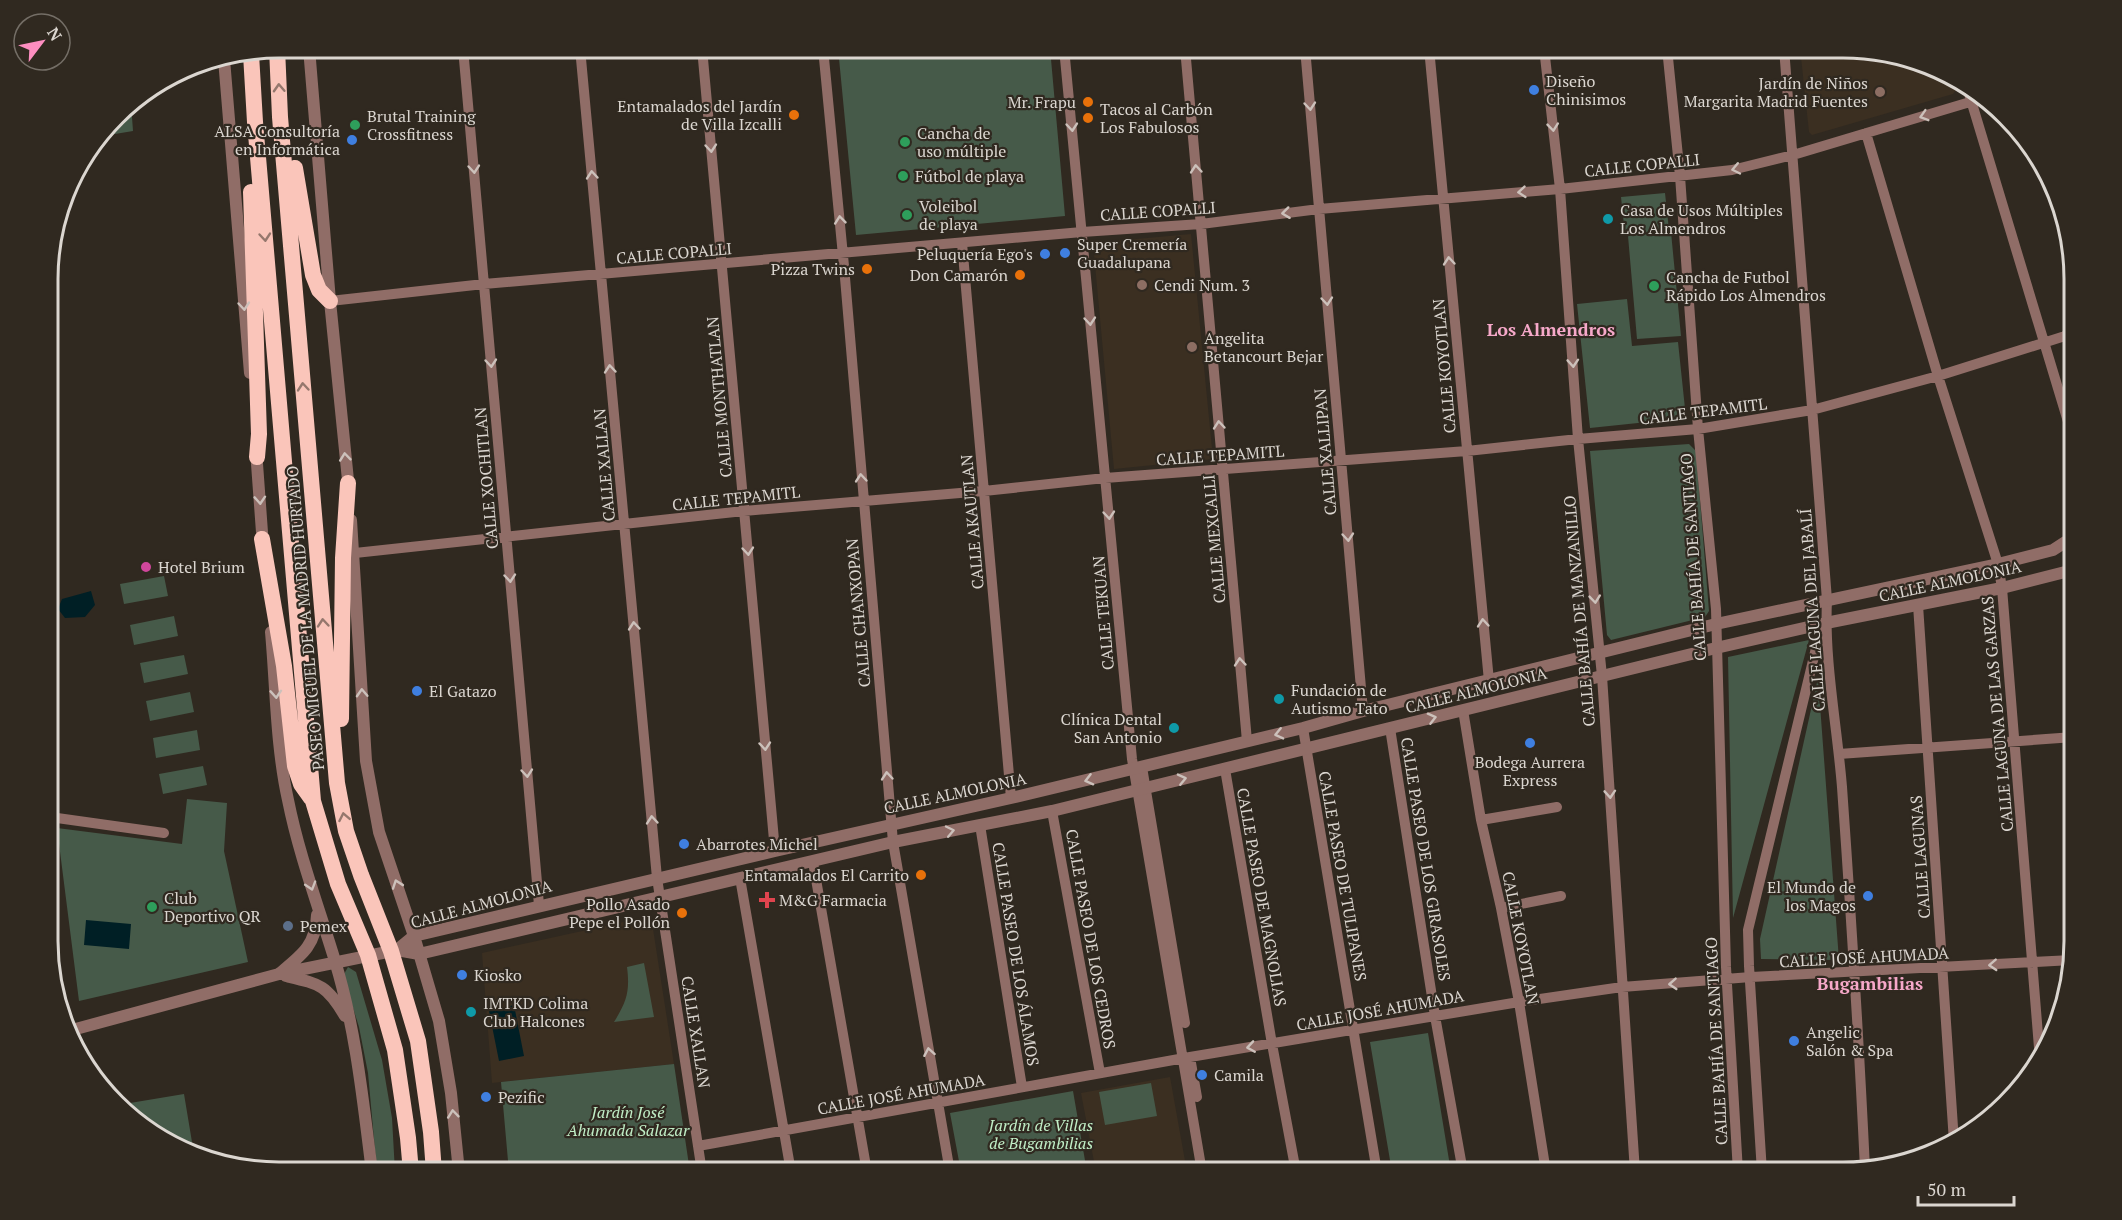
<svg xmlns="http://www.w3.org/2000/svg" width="2122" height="1220" font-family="'PT Serif',serif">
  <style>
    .built { fill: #3b2f21 }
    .green { fill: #465a49 }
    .water { fill: #001f25 }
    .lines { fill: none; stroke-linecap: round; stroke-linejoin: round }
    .minor { stroke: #906d67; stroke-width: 10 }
    .tertiary { stroke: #906d67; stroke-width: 12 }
    .trunk { stroke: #fac5ba; stroke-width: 16 }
    .oneway { stroke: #95776d }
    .oneway2 { stroke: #ccc1bb }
    .shop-dot { fill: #3f7fe0; stroke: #302920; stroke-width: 2 }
    .education-dot { fill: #8d6e63; stroke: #302920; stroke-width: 2 }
    .food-dot { fill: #e8710a; stroke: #302920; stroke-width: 2 }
    .leisure-dot { fill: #2e9e5b; stroke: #302920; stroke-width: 2 }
    .culture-dot { fill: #0f9aa8; stroke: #302920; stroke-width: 2 }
    .hotel-dot { fill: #d1479c; stroke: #302920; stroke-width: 2 }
    .health-dot { fill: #e0444e; stroke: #302920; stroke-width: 2 }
    .service-dot { fill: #5c6f8a; stroke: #302920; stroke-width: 2 }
    .labels { text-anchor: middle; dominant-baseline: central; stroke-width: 4.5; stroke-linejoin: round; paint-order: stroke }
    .poi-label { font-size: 16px; fill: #dbd6d0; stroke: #302920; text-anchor: start }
    .street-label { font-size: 16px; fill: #dbd6d0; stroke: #302920 }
    .park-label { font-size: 16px; font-style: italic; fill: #c0eec6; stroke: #302920 }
    .neighbourhood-label { font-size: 18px; font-weight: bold; fill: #f6a8c9; stroke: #302920 }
    .rim { fill: none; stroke: #dbd6d0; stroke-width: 3 }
  </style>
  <rect width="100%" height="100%" fill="#302920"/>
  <path class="built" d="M1800 48H1843L1903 56 1953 77 1957 89 1953 94 1812 135 1809 132Z
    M1191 234 1213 459 1114 469 1093 243Z
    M651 916 674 1064 492 1083 482 953Z
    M1170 1077 1187 1172H1096L1081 1093Z"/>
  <path class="green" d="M838 48H1050L1065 216 856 235Z
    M131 103 133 131 103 136 126 106Z
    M1665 193 1669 230 1625 235 1621 197Z
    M1671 232 1681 336 1637 339 1628 236Z
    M1627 299 1632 346 1678 342 1686 418 1590 428 1577 304Z
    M1689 444 1696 451 1709 611 1705 617 1611 640 1607 635 1590 451Z
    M164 576 168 596 124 604 120 584Z
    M174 616 178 636 134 645 130 625Z
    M1809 640 1733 918 1728 657Z
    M184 655 188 674 144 683 140 663Z
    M1818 678 1839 960 1761 959 1760 939Z
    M190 692 194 712 150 721 146 701Z
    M197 730 200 750 156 758 153 738Z
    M203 766 207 785 163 794 159 774Z
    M187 799 227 803 224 851 248 962 79 1001 57 828 182 844Z
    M644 963 654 1017 614 1022C627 1001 630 991 627 967Z
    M348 967 356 972 382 1060 392 1118 395 1172H377L368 1073 359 1027 343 976Z
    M1428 1033 1451 1172H1392L1370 1042Z
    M674 1064 690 1172H509L501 1082Z
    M1151 1083 1157 1116 1105 1125 1099 1092Z
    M1073 1091 1087 1172H961L950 1113Z
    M184 1094 194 1154 164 1141 124 1104Z"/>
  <path class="water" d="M91 591 95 605 85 617 65 618 58 609 62 599Z
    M86 920 131 924 129 949 84 945Z
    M514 1005 524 1056 499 1061 489 1011Z"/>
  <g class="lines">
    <path class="minor" d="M463 48 539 905
      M580 48 657 878 702 1172
      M702 48 775 851
      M823 48 844 266 893 842 950 1172
      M1064 48 1132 759 1202 1172
      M1185 48 1247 741
      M1305 48 1363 711
      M1429 48 1489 681
      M1544 48 1560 189 1578 439 1602 676 1635 1172
      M1667 48 1680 176 1698 429 1716 609 1726 967 1738 1172
      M1784 48 1827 600C1824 661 1837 725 1842 787 1851 914 1859 1042 1865 1169
      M1967 87 2073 438
      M1866 133 1938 376 1998 564 2002 588 2040 1060
      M962 243 1011 798
      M330 301 484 284 1082 232 1201 224 1319 209 1560 189 1732 170 1793 155 1980 99
      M355 553 744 511 984 491 1105 478 1467 451 1578 439 1698 429 1812 410 1938 376 2065 336 2073 327
      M1918 605 1954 1142
      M1463 710 1481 820 1501 908 1519 1002 1546 1172
      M1303 728 1377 1172
      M1390 728 1435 1016 1463 1172
      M1839 754 2074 737
      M1142 767 1185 1023
      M1225 769 1272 1044 1296 1172
      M1052 811 1100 1073
      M50 817 164 833
      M1481 820 1557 807
      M980 825 1022 1087
      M813 862 867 1172
      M740 878 791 1172
      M1501 908 1561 896
      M1190 1057 1197 1097
      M698 1146 1190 1057 1519 1002 1622 987 1751 977 2072 960
      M1762 1172 1749 966 1748 930 1817 644 1825 624"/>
    <path class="tertiary" d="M309 48 330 301 349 490
      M224 59 250 373
      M256 450 263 546
      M351 520 366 761 379 832 414 936 439 1021 451 1093 459 1172
      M271 632C276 688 276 746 288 800 299 855 319 908 335 961 356 1030 363 1101 372 1172
      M397 950 414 936 775 851 1011 798 1303 728 1363 711 1716 624 1998 564 2053 550 2073 537
      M280 973C302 955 316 945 317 915
      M286 976C320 984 327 985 345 1016
      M72 1030 279 974 397 950 419 954 893 842 1052 811 1716 648 1826 623 2002 588 2073 570"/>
    <path class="trunk" d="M277 48 280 117 337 783 346 831 361 875 391 951 418 1041 431 1132 434 1172
      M251 54 255 122 313 801 338 884 368 955 395 1050 408 1138 411 1172
      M295 168 313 275 319 290 330 301
      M251 192 259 434 257 457
      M262 539 284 666 295 766 301 784 311 798
      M341 719 343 558 348 483"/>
  </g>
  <defs><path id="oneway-chevron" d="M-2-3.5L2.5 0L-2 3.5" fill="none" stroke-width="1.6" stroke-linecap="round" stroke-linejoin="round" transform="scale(1.5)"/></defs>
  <g class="oneway">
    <use href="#oneway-chevron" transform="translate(279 88) rotate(-93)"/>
    <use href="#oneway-chevron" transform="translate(265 237) rotate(85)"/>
    <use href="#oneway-chevron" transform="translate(303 387) rotate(-95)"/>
    <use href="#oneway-chevron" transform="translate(323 623) rotate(-95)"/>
    <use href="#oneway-chevron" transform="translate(344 817) rotate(-101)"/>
  </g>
  <g class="oneway2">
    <use href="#oneway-chevron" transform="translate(1310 106) rotate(85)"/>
    <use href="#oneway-chevron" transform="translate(1924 116) rotate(163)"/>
    <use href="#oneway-chevron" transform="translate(1072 127) rotate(85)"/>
    <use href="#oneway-chevron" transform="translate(1553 127) rotate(84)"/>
    <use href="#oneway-chevron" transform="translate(711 148) rotate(85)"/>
    <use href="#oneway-chevron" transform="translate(474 169) rotate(85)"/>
    <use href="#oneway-chevron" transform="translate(1196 169) rotate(-95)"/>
    <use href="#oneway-chevron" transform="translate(1736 169) rotate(168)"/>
    <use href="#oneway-chevron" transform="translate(592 175) rotate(-95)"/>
    <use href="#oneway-chevron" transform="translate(1522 192) rotate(175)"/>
    <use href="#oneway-chevron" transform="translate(1286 213) rotate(173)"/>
    <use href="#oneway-chevron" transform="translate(840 220) rotate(-96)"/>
    <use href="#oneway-chevron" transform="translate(1449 261) rotate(-95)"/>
    <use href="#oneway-chevron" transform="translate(1327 301) rotate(85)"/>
    <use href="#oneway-chevron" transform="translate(244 306) rotate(85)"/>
    <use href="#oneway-chevron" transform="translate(1090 321) rotate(85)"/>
    <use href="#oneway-chevron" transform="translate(491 363) rotate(85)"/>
    <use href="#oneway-chevron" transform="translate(1573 363) rotate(86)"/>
    <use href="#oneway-chevron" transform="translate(610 369) rotate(-95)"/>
    <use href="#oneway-chevron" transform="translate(1219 425) rotate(-95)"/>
    <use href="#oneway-chevron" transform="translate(345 457) rotate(-96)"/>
    <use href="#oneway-chevron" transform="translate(861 478) rotate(-95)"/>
    <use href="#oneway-chevron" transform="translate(260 500) rotate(86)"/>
    <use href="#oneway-chevron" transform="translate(1109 515) rotate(85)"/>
    <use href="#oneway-chevron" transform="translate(1348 537) rotate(85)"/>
    <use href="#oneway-chevron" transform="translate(748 551) rotate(85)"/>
    <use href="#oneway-chevron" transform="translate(510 578) rotate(85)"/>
    <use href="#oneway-chevron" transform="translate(1595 599) rotate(84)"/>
    <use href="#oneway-chevron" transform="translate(1483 623) rotate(-95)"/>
    <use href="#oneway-chevron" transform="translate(634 626) rotate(-95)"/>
    <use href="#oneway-chevron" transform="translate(1240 662) rotate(-95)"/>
    <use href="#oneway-chevron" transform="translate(362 693) rotate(-93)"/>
    <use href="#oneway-chevron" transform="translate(276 694) rotate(86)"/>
    <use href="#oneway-chevron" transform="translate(1432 718) rotate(-14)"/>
    <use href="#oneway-chevron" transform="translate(1279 734) rotate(167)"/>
    <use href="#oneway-chevron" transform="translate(765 746) rotate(85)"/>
    <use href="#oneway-chevron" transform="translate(527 773) rotate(85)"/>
    <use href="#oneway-chevron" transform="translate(887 776) rotate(-95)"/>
    <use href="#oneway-chevron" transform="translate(1182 779) rotate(-13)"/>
    <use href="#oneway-chevron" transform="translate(1089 780) rotate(166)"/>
    <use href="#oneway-chevron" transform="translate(1610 794) rotate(86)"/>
    <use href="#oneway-chevron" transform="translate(652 820) rotate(-95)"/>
    <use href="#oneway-chevron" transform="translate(950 831) rotate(-12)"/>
    <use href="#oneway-chevron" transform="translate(397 884) rotate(-109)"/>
    <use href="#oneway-chevron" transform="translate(311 886) rotate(73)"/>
    <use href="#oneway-chevron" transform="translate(1993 965) rotate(177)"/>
    <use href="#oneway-chevron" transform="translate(1673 984) rotate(176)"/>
    <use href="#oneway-chevron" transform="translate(1251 1047) rotate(171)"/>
    <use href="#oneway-chevron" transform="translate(929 1052) rotate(-100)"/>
    <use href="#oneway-chevron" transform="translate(453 1114) rotate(-96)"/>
  </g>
  <g class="shop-dot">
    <circle cx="1534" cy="90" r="6"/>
    <circle cx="352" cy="140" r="6"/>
    <circle cx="1065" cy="253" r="6"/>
    <circle cx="1045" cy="254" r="6"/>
    <circle cx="417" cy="691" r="6"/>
    <circle cx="1530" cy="743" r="6"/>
    <circle cx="684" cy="844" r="6"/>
    <circle cx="1868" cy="896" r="6"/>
    <circle cx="462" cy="975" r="6"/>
    <circle cx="1794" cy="1041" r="6"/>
    <circle cx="1202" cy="1075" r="6"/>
    <circle cx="486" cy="1097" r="6"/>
  </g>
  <g class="education-dot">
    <circle cx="1880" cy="92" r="6"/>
    <circle cx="1142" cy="285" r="6"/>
    <circle cx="1192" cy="347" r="6"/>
  </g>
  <g class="food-dot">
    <circle cx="1088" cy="102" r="6"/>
    <circle cx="794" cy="115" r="6"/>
    <circle cx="1088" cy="118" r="6"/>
    <circle cx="867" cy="269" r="6"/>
    <circle cx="1020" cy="275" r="6"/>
    <circle cx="921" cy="875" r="6"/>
    <circle cx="682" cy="913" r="6"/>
  </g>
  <g class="leisure-dot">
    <circle cx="355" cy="125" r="6"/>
    <circle cx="905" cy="142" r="6"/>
    <circle cx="903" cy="176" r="6"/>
    <circle cx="907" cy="215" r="6"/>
    <circle cx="1654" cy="286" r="6"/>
    <circle cx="152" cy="907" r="6"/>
  </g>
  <g class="culture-dot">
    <circle cx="1608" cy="219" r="6"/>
    <circle cx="1279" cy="699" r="6"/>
    <circle cx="1174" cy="728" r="6"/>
    <circle cx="471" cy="1012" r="6"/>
  </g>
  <circle class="hotel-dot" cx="146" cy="567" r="6"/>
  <path class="health-dot" d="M764 891h6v6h6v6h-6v6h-6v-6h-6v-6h6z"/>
  <circle class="service-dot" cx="288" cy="926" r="6"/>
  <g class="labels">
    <g class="poi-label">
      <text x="1546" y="81">Diseño<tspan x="1546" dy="18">Chinisimos</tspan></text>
      <text x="1868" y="83" text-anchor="end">Jardín de Niños<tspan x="1868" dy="18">Margarita Madrid Fuentes</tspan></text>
      <text x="1076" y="102" text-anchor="end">Mr. Frapu</text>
      <text x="782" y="106" text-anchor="end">Entamalados del Jardín<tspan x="782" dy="18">de Villa Izcalli</tspan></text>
      <text x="1100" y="109">Tacos al Carbón<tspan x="1100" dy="18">Los Fabulosos</tspan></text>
      <text x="367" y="116">Brutal Training<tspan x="367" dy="18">Crossfitness</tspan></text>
      <text x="340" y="131" text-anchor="end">ALSA Consultoría<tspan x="340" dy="18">en Informática</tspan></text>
      <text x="917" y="133">Cancha de<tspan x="917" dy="18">uso múltiple</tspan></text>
      <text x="915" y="176">Fútbol de playa</text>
      <text x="919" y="206">Voleibol<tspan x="919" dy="18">de playa</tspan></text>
      <text x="1620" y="210">Casa de Usos Múltiples<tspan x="1620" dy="18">Los Almendros</tspan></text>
      <text x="1077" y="244">Super Cremería<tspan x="1077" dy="18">Guadalupana</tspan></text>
      <text x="1033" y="254" text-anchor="end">Peluquería Ego's</text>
      <text x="855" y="269" text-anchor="end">Pizza Twins</text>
      <text x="1008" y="275" text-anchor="end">Don Camarón</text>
      <text x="1666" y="277">Cancha de Futbol<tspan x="1666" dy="18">Rápido Los Almendros</tspan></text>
      <text x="1154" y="285">Cendi Num. 3</text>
      <text x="1204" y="338">Angelita<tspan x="1204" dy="18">Betancourt Bejar</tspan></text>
      <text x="158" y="567">Hotel Brium</text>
      <text x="1291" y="690">Fundación de<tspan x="1291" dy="18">Autismo Tato</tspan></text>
      <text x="429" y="691">El Gatazo</text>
      <text x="1162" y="719" text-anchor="end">Clínica Dental<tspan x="1162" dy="18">San Antonio</tspan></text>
      <text x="1530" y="762" text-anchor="middle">Bodega Aurrera<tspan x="1530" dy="18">Express</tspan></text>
      <text x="696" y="844">Abarrotes Michel</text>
      <text x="909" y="875" text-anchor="end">Entamalados El Carrito</text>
      <text x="1856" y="887" text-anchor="end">El Mundo de<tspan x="1856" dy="18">los Magos</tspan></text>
      <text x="164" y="898">Club<tspan x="164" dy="18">Deportivo QR</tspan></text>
      <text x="779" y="900">M&amp;G Farmacia</text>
      <text x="670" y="904" text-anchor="end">Pollo Asado<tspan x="670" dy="18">Pepe el Pollón</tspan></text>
      <text x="300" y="926">Pemex</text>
      <text x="474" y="975">Kiosko</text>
      <text x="483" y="1003">IMTKD Colima<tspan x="483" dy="18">Club Halcones</tspan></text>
      <text x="1806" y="1032">Angelic<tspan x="1806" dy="18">Salón &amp; Spa</tspan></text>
      <text x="1214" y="1075">Camila</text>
      <text x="498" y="1097">Pezific</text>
    </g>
    <g class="street-label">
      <text transform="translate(1642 165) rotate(-6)">CALLE COPALLI</text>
      <text transform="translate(1158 211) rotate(-4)">CALLE COPALLI</text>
      <text transform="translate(674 253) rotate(-5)">CALLE COPALLI</text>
      <text transform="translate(1444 366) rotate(-95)">CALLE KOYOTLAN</text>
      <text transform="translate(719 397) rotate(-95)">CALLE MONTHATLAN</text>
      <text transform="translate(1703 411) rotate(-7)">CALLE TEPAMITL</text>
      <text transform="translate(1325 452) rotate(-95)">CALLE XALLIPAN</text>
      <text transform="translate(1220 455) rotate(-4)">CALLE TEPAMITL</text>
      <text transform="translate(604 465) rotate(-95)">CALLE XALLAN</text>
      <text transform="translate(486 478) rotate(-95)">CALLE XOCHITLAN</text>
      <text transform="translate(736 498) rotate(-6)">CALLE TEPAMITL</text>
      <text transform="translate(972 522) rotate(-95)">CALLE AKAUTLAN</text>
      <text transform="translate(1214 539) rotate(-95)">CALLE MEXCALLI</text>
      <text transform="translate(1693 557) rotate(-94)">CALLE BAHÍA DE SANTIAGO</text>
      <text transform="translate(1950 581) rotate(-12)">CALLE ALMOLONIA</text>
      <text transform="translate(1812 610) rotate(-94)">CALLE LAGUNA DEL JABALÍ</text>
      <text transform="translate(1579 611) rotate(-95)">CALLE BAHÍA DE MANZANILLO</text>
      <text transform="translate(858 613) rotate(-95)">CALLE CHANXOPAN</text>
      <text transform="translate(1103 613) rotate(-95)">CALLE TEKUAN</text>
      <text transform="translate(305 618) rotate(-95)">PASEO MIGUEL DE LA MADRID HURTADO</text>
      <text transform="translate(1476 690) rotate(-14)">CALLE ALMOLONIA</text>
      <text transform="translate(1997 714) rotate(-95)">CALLE LAGUNA DE LAS GARZAS</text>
      <text transform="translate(955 793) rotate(-12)">CALLE ALMOLONIA</text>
      <text transform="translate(1920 857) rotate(-94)">CALLE LAGUNAS</text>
      <text transform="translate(1426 859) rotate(81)">CALLE PASEO DE LOS GIRASOLES</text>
      <text transform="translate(1343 876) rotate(80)">CALLE PASEO DE TULIPANES</text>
      <text transform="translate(1262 897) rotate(80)">CALLE PASEO DE MAGNOLIAS</text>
      <text transform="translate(481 904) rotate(-15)">CALLE ALMOLONIA</text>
      <text transform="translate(1521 938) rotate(79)">CALLE KOYOTLAN</text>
      <text transform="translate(1091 939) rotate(80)">CALLE PASEO DE LOS CEDROS</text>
      <text transform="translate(1016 954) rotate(81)">CALLE PASEO DE LOS ÁLAMOS</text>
      <text transform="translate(1864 957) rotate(-3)">CALLE JOSÉ AHUMADA</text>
      <text transform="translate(1380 1010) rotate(-10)">CALLE JOSÉ AHUMADA</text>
      <text transform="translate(696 1032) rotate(81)">CALLE XALLAN</text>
      <text transform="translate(1716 1041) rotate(-93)">CALLE BAHÍA DE SANTIAGO</text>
      <text transform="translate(901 1094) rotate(-10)">CALLE JOSÉ AHUMADA</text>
    </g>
    <g class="park-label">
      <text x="628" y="1112">Jardín José<tspan x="628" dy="18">Ahumada Salazar</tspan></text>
      <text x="1041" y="1125">Jardín de Villas<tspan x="1041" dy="18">de Bugambilias</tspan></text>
    </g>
    <g class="neighbourhood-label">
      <text x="1551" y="329">Los Almendros</text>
      <text x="1870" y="983">Bugambilias</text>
    </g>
  </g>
  <path d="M0 0H2122V1220H0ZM279 58H1843A221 221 0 0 1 2064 279V941A221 221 0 0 1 1843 1162H279A221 221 0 0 1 58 941V279A221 221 0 0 1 279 58Z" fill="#302920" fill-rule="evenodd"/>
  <path class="rim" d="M279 58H1843A221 221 0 0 1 2064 279V941A221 221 0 0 1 1843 1162H279A221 221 0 0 1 58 941V279A221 221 0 0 1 279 58Z"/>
  <g transform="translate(42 42) rotate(58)"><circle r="28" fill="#302920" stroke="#746e66" stroke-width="1.5"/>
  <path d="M0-4.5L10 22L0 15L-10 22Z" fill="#fd8ec0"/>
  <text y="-9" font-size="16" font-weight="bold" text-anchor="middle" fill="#dbd6d0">N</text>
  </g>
  <path d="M1918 1196v9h96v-9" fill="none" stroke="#dbd6d0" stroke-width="3"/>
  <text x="1927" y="1196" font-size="18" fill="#dbd6d0" stroke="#302920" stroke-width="4.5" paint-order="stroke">50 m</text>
</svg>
